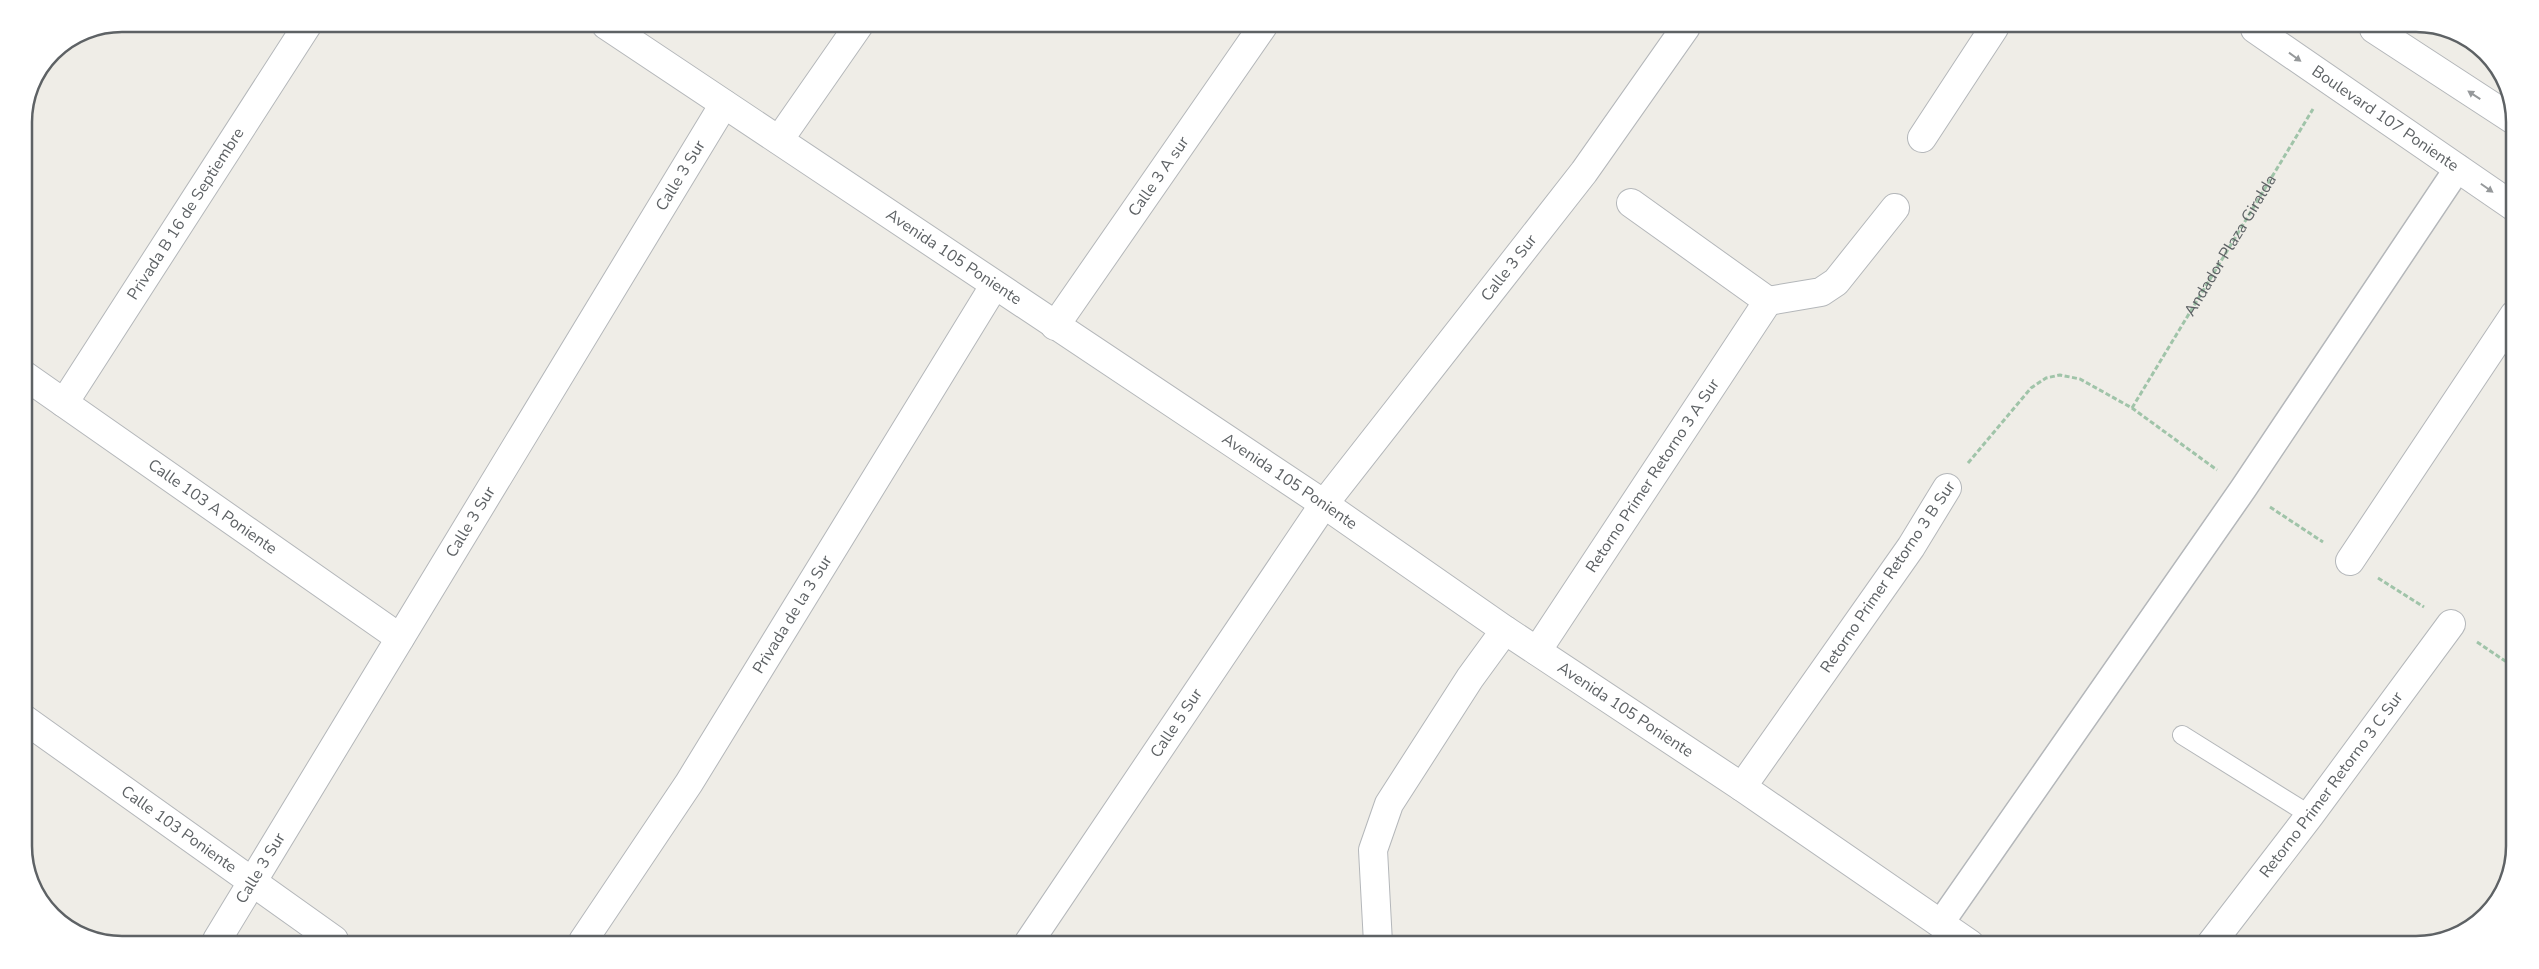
<svg xmlns="http://www.w3.org/2000/svg" width="2539" height="969" font-family="'Nunito Sans',sans-serif">
  <style>
    .green { fill: #c7e3c6 }
    .lines { fill: none; stroke-linecap: round; stroke-linejoin: round }
    .service-casing { stroke: #b4b7ba; stroke-width: 20 }
    .pedestrian-casing { stroke: #b4b7ba; stroke-width: 29 }
    .minor-casing { stroke: #b4b7ba; stroke-width: 30 }
    .tertiary-casing { stroke: #b4b7ba; stroke-width: 30 }
    .path { stroke: #a0c4a9; stroke-width: 3; stroke-dasharray: 5 2.5; stroke-linecap: butt }
    .service { stroke: #fff; stroke-width: 18 }
    .pedestrian { stroke: #fff; stroke-width: 26 }
    .minor { stroke: #fff; stroke-width: 28 }
    .tertiary { stroke: #fff; stroke-width: 28 }
    .oneway { fill: #96999b }
    .labels { text-anchor: middle; dominant-baseline: central; stroke-width: 4; stroke-linejoin: round; paint-order: stroke }
    .street-label { font-size: 16px; fill: #5e6265; stroke: #fff }
    .rim { fill: none; stroke: #5e6265; stroke-width: 2.5 }
  </style>
  <rect width="100%" height="100%" fill="#efede7"/>
  <path class="green" d="M2439 29H2448L2495 62 2497 70Z"/>
  <g class="lines">
    <defs>
      <path id="service" d="M2182 735 2310 815"/>
      <path id="pedestrian" d="M1940 924 2243 489 2458 168"/>
      <g id="minor">
        <path id="s2" d="M2255 29 2514 207"/>
        <path d="M2374 29 2515 121"/>
        <path d="M1922 138 1994 28"/>
        <path d="M779 140 859 25"/>
        <path d="M1631 203 1768 301"/>
        <path d="M1768 301 1821 292 1836 282 1895 208"/>
        <path id="s3" d="M1055 326 1263 26"/>
        <path id="s4" d="M24 375 400 638"/>
        <path id="s5" d="M64 403 308 24"/>
        <path d="M2350 561 2514 315"/>
        <path id="s6" d="M1537 651 1768 301"/>
        <path id="s7" d="M24 719 334 940"/>
        <path d="M1742 787 1911 547 1947 488"/>
        <path id="s8" d="M217 940 724 104"/>
        <path id="s9" d="M583 941 689 783 994 286"/>
        <path id="s10" d="M1029 942 1324 504 1584 172 1686 27"/>
        <path d="M1378 943 1373 850 1389 804 1470 678 1505 630"/>
        <path id="s11" d="M2210 945 2310 815 2451 624"/>
      </g>
      <g id="tertiary">
        <path id="s12" d="M606 25 1324 504 1505 630 1742 787 1970 944"/>
      </g>
    </defs>
    <use href="#service" class="service-casing"/>
    <use href="#pedestrian" class="pedestrian-casing"/>
    <use href="#minor" class="minor-casing"/>
    <use href="#tertiary" class="tertiary-casing"/>
    <g class="path">
      <path id="s1" d="M2132 408 2313 109"/>
      <path d="M1968 463 2031 388 2046 378 2060 375 2080 379 2132 408 2217 470"/>
      <path d="M2270 507 2323 542"/>
      <path d="M2378 578 2424 607"/>
      <path d="M2477 642 2511 665"/>
    </g>
    <use href="#service" class="service"/>
    <use href="#pedestrian" class="pedestrian"/>
    <use href="#minor" class="minor"/>
    <use href="#tertiary" class="tertiary"/>
  </g>
  <defs><path id="oneway-solid" d="M-6-.8H1V-3.2L6.5 0L1 3.2V.8H-6Z" transform="scale(1.25)"/></defs>
  <g class="oneway">
    <use href="#oneway-solid" transform="translate(2295 57) rotate(36)"/>
    <use href="#oneway-solid" transform="translate(2474 95) rotate(-147)"/>
    <use href="#oneway-solid" transform="translate(2487 188) rotate(35)"/>
  </g>
  <g class="labels">
    <g class="street-label">
      <text stroke="none"><textPath href="#s2" startOffset="158">Boulevard 107 Poniente</textPath></text>
      <text stroke="none"><textPath href="#s8" startOffset="894">Calle 3 Sur</textPath></text>
      <text stroke="none"><textPath href="#s3" startOffset="182">Calle 3 A sur</textPath></text>
      <text stroke="none"><textPath href="#s5" startOffset="225">Privada B 16 de Septiembre</textPath></text>
      <text stroke="none"><textPath href="#s1" startOffset="190">Andador Plaza Giralda</textPath></text>
      <text stroke="none"><textPath href="#s12" startOffset="418">Avenida 105 Poniente</textPath></text>
      <text stroke="none"><textPath href="#s10" startOffset="828">Calle 3 Sur</textPath></text>
      <text stroke="none"><textPath href="#s6" startOffset="210">Retorno Primer Retorno 3 A Sur</textPath></text>
      <text stroke="none"><textPath href="#s12" startOffset="822">Avenida 105 Poniente</textPath></text>
      <text stroke="none"><textPath href="#s4" startOffset="230">Calle 103 A Poniente</textPath></text>
      <text stroke="none"><textPath href="#s8" startOffset="489">Calle 3 Sur</textPath></text>
      <text transform="translate(1888 577) rotate(-56)">Retorno Primer Retorno 3 B Sur</text>
      <text stroke="none"><textPath href="#s9" startOffset="388">Privada de la 3 Sur</textPath></text>
      <text stroke="none"><textPath href="#s12" startOffset="1228">Avenida 105 Poniente</textPath></text>
      <text stroke="none"><textPath href="#s10" startOffset="264">Calle 5 Sur</textPath></text>
      <text stroke="none"><textPath href="#s11" startOffset="201">Retorno Primer Retorno 3 C Sur</textPath></text>
      <text stroke="none"><textPath href="#s7" startOffset="190">Calle 103 Poniente</textPath></text>
      <text stroke="none"><textPath href="#s8" startOffset="84">Calle 3 Sur</textPath></text>
    </g>
  </g>
  <path d="M0 0H2539V969H0ZM122 32H2416A90 90 0 0 1 2506 122V846A90 90 0 0 1 2416 936H122A90 90 0 0 1 32 846V122A90 90 0 0 1 122 32Z" fill="#fff" fill-rule="evenodd"/>
  <path class="rim" d="M122 32H2416A90 90 0 0 1 2506 122V846A90 90 0 0 1 2416 936H122A90 90 0 0 1 32 846V122A90 90 0 0 1 122 32Z"/>
</svg>
